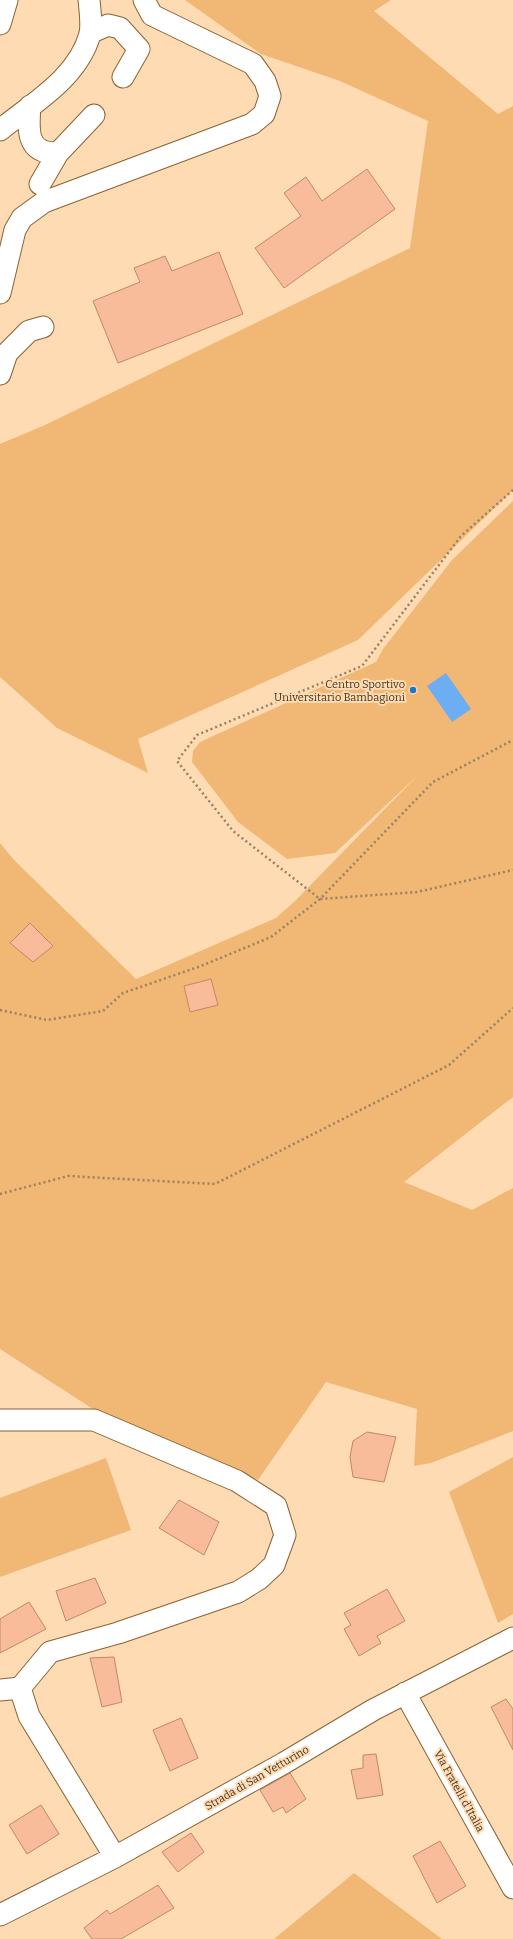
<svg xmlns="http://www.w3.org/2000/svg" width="513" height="1939" font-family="Bitter,serif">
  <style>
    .green { fill: #f0b775 }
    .water { fill: #6caef1 }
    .building { fill: #f8bc9b; stroke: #c08869 }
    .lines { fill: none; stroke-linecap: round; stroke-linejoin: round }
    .minor-casing { stroke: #8a6333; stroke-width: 23 }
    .path { stroke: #998063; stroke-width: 2.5; stroke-dasharray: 2 3; stroke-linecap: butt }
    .minor { stroke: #fff; stroke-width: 21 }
    .poi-dot { fill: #1c77c4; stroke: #fedbb3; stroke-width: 1.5 }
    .labels { text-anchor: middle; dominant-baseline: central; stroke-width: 4; stroke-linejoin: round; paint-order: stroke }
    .poi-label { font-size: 11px; fill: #463521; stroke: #fedbb3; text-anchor: end }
    .street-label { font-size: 11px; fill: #463521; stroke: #fedbb3 }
  </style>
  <rect width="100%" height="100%" fill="#fedbb3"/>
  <path class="green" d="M185 0H391L374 11 498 114 513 106V490L358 640 138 739 148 773 57 728 0 677V444L45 425 410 248 428 121 340 81 261 54Z
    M513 501V1097L404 1182 472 1210 513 1188V1431L431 1463 414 1466 417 1409 326 1382 258 1480 93 1409 0 1349V843L14 860 136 979 276 918 295 901 418 775 335 853 287 859 238 822 192 762 193 751 200 742 376 662 383 649 452 560Z
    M513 1457V1614L498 1623 449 1492Z
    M106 1458 131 1530 0 1577V1498Z
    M354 1873 442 1939H274Z"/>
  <path class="water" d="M446 673 471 709 452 722 427 686Z"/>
  <path class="building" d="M367 169 395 209 284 288 255 248 301 216 284 193 306 177 322 201Z
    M219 252 243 314 118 363 93 301 140 282 134 268 165 256 172 271Z
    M30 923 53 946 33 962 10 943Z
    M211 979 218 1005 190 1012 184 986Z
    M367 1432 396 1437 384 1482 353 1477 350 1457 353 1441Z
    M179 1500 219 1522 204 1555 159 1528Z
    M95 1578 106 1603 66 1621 56 1591Z
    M387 1589 405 1621 377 1636 381 1643 359 1656 344 1629 351 1625 344 1613Z
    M29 1602 46 1629 0 1653V1619Z
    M114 1657 122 1702 102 1707 90 1658Z
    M506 1699 513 1709V1750L491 1707Z
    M181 1718 198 1758 170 1771 153 1730Z
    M376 1754 383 1795 357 1799 351 1770 363 1768V1755Z
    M290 1773 306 1799 286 1813 283 1807 273 1812 260 1790Z
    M41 1805 59 1834 27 1854 9 1825Z
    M191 1833 204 1852 178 1872 162 1852Z
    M440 1841 466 1886 437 1903 413 1856Z
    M158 1885 174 1908 121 1939H92L84 1928 107 1910 110 1914Z"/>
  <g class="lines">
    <defs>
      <path id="minor" d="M0 24 7 0
        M90 33 108 25 120 28 139 49 123 77
        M30 106C28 130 26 154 58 153L94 115
        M0 130C33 103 78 78 90 34 92 24 90 10 89 0
        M40 184 58 153
        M0 293 15 230 22 218 44 202 252 124 264 114 270 96 265 81 253 64 152 15 144 0
        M0 374 7 353 29 331 43 327
        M0 1420H94L237 1481 276 1506 285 1535 274 1565 259 1579 238 1592 118 1633 50 1652 20 1688 29 1716 115 1857
        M0 1690 20 1688
        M405 1693 513 1888
        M0 1915 115 1857 284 1763 373 1710 513 1638"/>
    </defs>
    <use href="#minor" class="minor-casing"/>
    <path class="path" d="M513 490 461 536 362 666 197 735 177 761 233 831 320 899 417 892 513 870
      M0 1010 47 1020 103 1011 123 993 201 966 271 937 320 899 433 782 513 740
      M0 1194 68 1176 215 1184 449 1065 513 1008"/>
    <use href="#minor" class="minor"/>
  </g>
  <circle class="poi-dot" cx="413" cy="690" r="4"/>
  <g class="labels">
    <g class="poi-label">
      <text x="405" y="684">Centro Sportivo<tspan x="405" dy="13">Universitario Bambagioni</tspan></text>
    </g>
    <g class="street-label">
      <text transform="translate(257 1778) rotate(-30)">Strada di San Vetturino</text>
      <text transform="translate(459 1791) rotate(61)">Via Fratelli d'Italia</text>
    </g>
  </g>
</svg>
